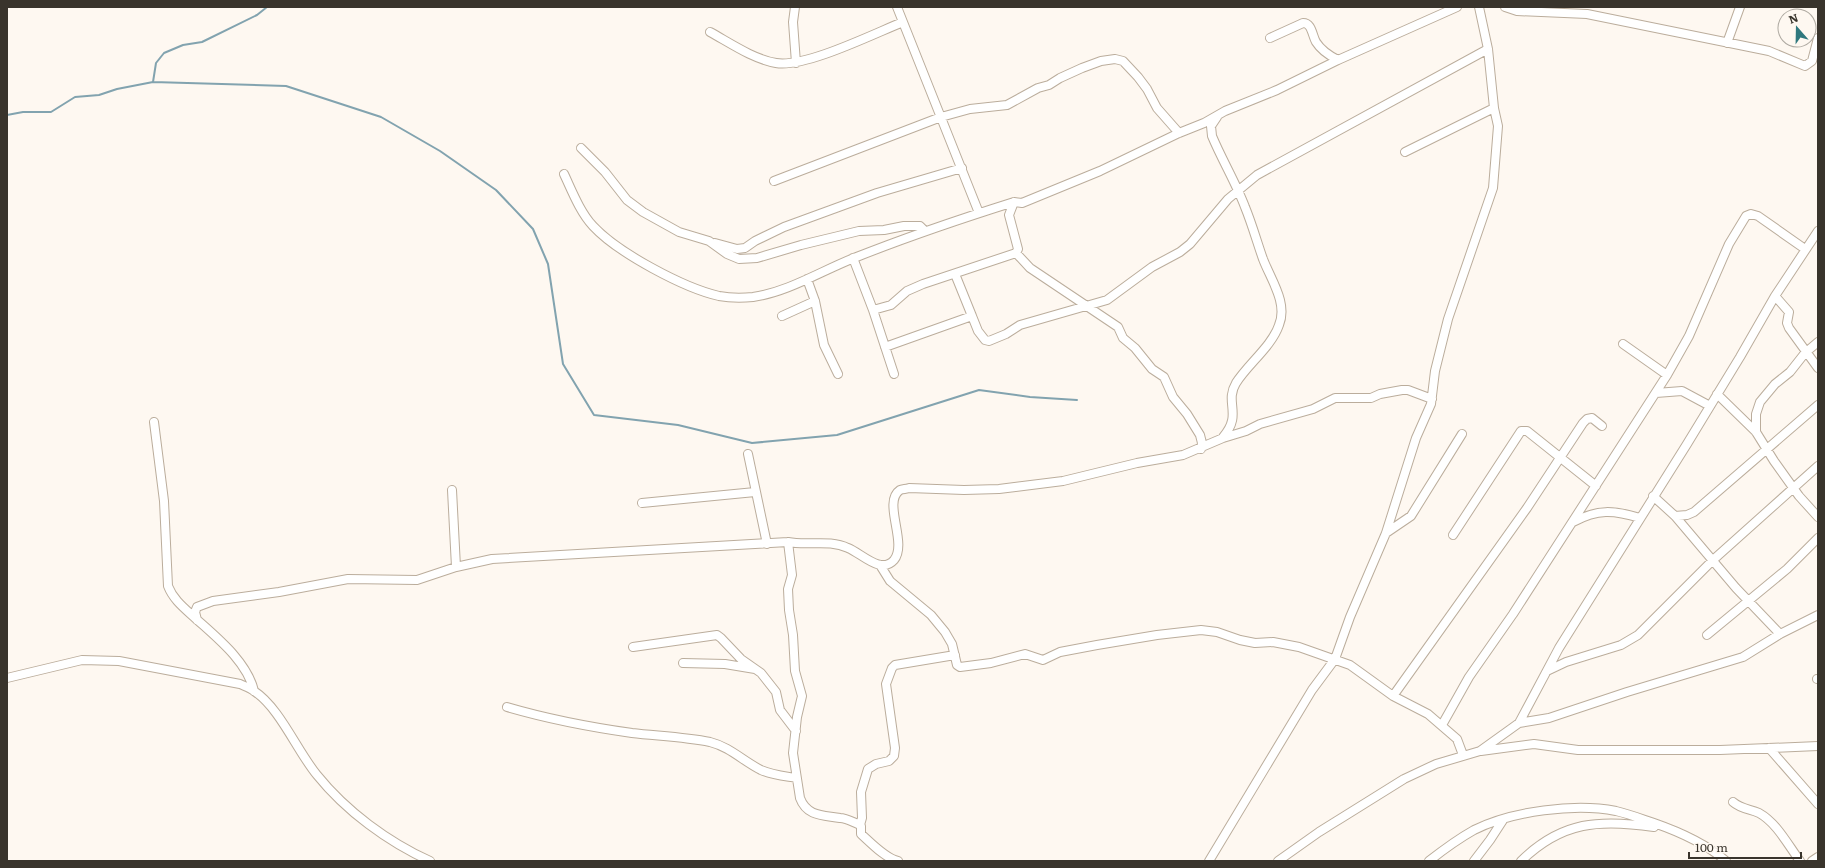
<svg xmlns="http://www.w3.org/2000/svg" width="1825" height="868" font-family="Literata,serif">
  <style>
    .lines { fill: none; stroke-linecap: round; stroke-linejoin: round }
    .stream { stroke: #82a3af; stroke-width: 2 }
    .minor-casing { stroke: #bbad9c; stroke-width: 10 }
    .minor { stroke: #fff; stroke-width: 8 }
  </style>
  <rect width="100%" height="100%" fill="#fef8f1"/>
  <g class="lines">
    <path class="stream" d="M153 82 156 63 164 53 183 45 202 42 257 15 267 7
      M7 115 23 112H51L75 97 99 95 117 89 153 82 286 86 381 117 440 151 496 190 533 229 548 264 563 364 594 415 678 425 752 443 837 435 979 390 1030 397 1077 400"/>
    <defs>
      <path id="minor" d="M795 7 793 22 796 63
        M897 7 979 213
        M1505 7 1517 11 1587 14 1769 51 1805 66 1812 61 1818 38
        M710 32C730 43 753 59 776 63 805 68 873 34 903 22
        M1270 38 1303 23C1312 23 1312 35 1316 42 1321 50 1330 56 1338 60
        M1727 43 1740 7
        M1217 117 1211 126 1212 136C1222 160 1236 183 1245 207 1252 224 1257 242 1263 259 1271 280 1288 303 1279 325 1272 346 1248 364 1236 383 1224 403 1243 414 1223 437
        M581 148 605 172 627 200 643 212 679 232 709 241 727 254 739 259 757 258 801 245 859 231 884 230 904 226H920L925 231
        M1405 152 1494 108
        M564 174C572 191 580 212 593 226 618 253 684 288 719 296 730 298 742 298 753 297 788 292 821 271 854 258 907 237 960 219 1014 202L1022 203 1100 171 1179 133 1204 123 1225 111 1277 90 1338 60 1457 7
        M774 181 941 117 970 109 1007 105 1038 88 1049 85 1060 78 1082 68 1101 61 1115 59 1123 61 1138 77 1147 89 1157 108 1179 133
        M715 243 737 249 745 248 755 241 784 227 877 193 962 168
        M1016 253 1030 268 1118 327 1123 338 1135 348 1152 369 1164 377 1173 397 1187 414 1200 435 1202 443 1201 449
        M853 258 873 310 894 374
        M955 274 972 316
        M807 279 815 301 824 345 838 374
        M1775 296 1789 312 1787 323 1789 328 1818 368
        M873 310 891 305 907 291 923 284 1016 253 1018 249 1009 215 1014 202
        M782 316 815 301
        M1623 344 1667 375
        M885 347 972 316 978 331 985 340 989 341 1006 334 1020 325 1107 300 1152 267 1180 252 1190 244 1228 199 1257 175 1488 49
        M1656 393 1682 391 1710 406
        M1717 394 1756 432 1774 461 1799 496 1818 517
        M154 422 164 501 168 586C173 599 183 607 194 617 216 637 247 661 254 691
        M1756 432V414L1760 402 1775 384 1790 372 1805 353 1818 342
        M748 454 767 544
        M452 490 456 567
        M1653 496 1675 516 1736 588 1780 634
        M642 503 755 492
        M1675 516 1687 515 1694 512 1818 405
        M1573 522C1598 509 1613 510 1640 518
        M1386 533 1411 516 1462 434
        M1453 535 1521 431H1527L1596 486
        M788 542 792 575 788 589 789 610 793 635 795 671 802 696 797 717 793 753 800 798C807 817 824 815 840 818 846 818 853 822 858 824L861 826V834C870 842 886 859 898 861
        M880 565 890 581 931 615 945 632 952 644 957 665 960 667 991 663 1025 654 1043 660 1060 652 1097 645 1157 635 1201 630 1217 632 1240 640 1255 643 1273 642 1299 647 1350 665 1393 696 1428 714 1457 739 1463 755
        M197 620 195 612 197 607 213 601 279 592 348 579 417 580 456 567 492 559 788 542C808 546 829 539 848 548 861 553 881 575 894 560 908 543 882 502 900 490 902 489 907 489 909 488L964 490 999 489 1063 481 1137 463 1183 455 1223 438 1246 431 1260 424 1313 409 1335 398H1371L1380 394 1402 390H1408L1432 399
        M1707 635 1787 569 1818 538
        M633 647 717 635 721 638 741 659 761 673 776 692 780 710 796 731
        M683 663 725 664 755 669
        M1547 671 1566 662 1621 645 1638 635 1713 560 1818 466
        M7 678 82 660 119 661 240 684C244 686 250 688 254 691 280 708 297 751 317 775 346 811 388 842 430 861
        M1817 679H1818
        M1393 696 1527 508 1583 423 1587 419 1592 418 1602 426
        M507 707C548 719 590 727 632 733 658 736 685 737 710 742 730 747 743 761 761 770 772 775 784 776 796 778
        M1519 723 1559 648 1687 444 1740 357 1775 296 1818 231
        M1442 725 1469 677 1513 614 1667 375 1689 336 1729 244 1746 216 1751 214 1758 216 1805 249
        M1769 748 1818 804
        M1481 751 1534 744 1578 750H1720L1818 746
        M1733 802C1741 809 1750 809 1759 813 1777 823 1788 845 1800 861
        M860 825 862 818 861 792 868 769 876 764 889 761 894 756 895 748 886 684 892 668 895 665 955 655
        M1209 861 1312 690 1335 659 1350 617 1386 533 1416 438 1431 404 1435 371 1448 319 1493 188 1498 126 1494 108 1488 49 1479 7
        M1278 861 1319 832 1404 779 1436 764 1480 751 1519 723 1549 718 1627 692 1743 657 1780 634 1818 615
        M1429 861C1443 850 1458 839 1474 830 1512 811 1575 803 1616 811 1629 814 1642 819 1654 823 1680 832 1705 843 1726 861
        M1474 861 1490 840 1503 820
        M1521 861C1562 821 1600 819 1654 827
        M1812 861 1818 857"/>
    </defs>
    <use href="#minor" class="minor-casing"/>
    <use href="#minor" class="minor"/>
  </g>
  <rect width="1825" height="868" fill="none" stroke="#39342c" stroke-width="16"/>
  <g transform="translate(1797 28) rotate(340)"><circle r="19" fill="#fef8f1" stroke="#afaaa2"/>
  <path d="M0-3L7 15L0 10L-7 15Z" fill="#2f787e"/>
  <text y="-6" font-size="11" font-weight="bold" text-anchor="middle" fill="#39342c">N</text>
  </g>
  <path d="M1689 852v6h112v-6" fill="none" stroke="#39342c" stroke-width="2"/>
  <text x="1695" y="852" font-size="12" fill="#39342c" stroke="#fef8f1" stroke-width="3" paint-order="stroke">100 m</text>
</svg>
